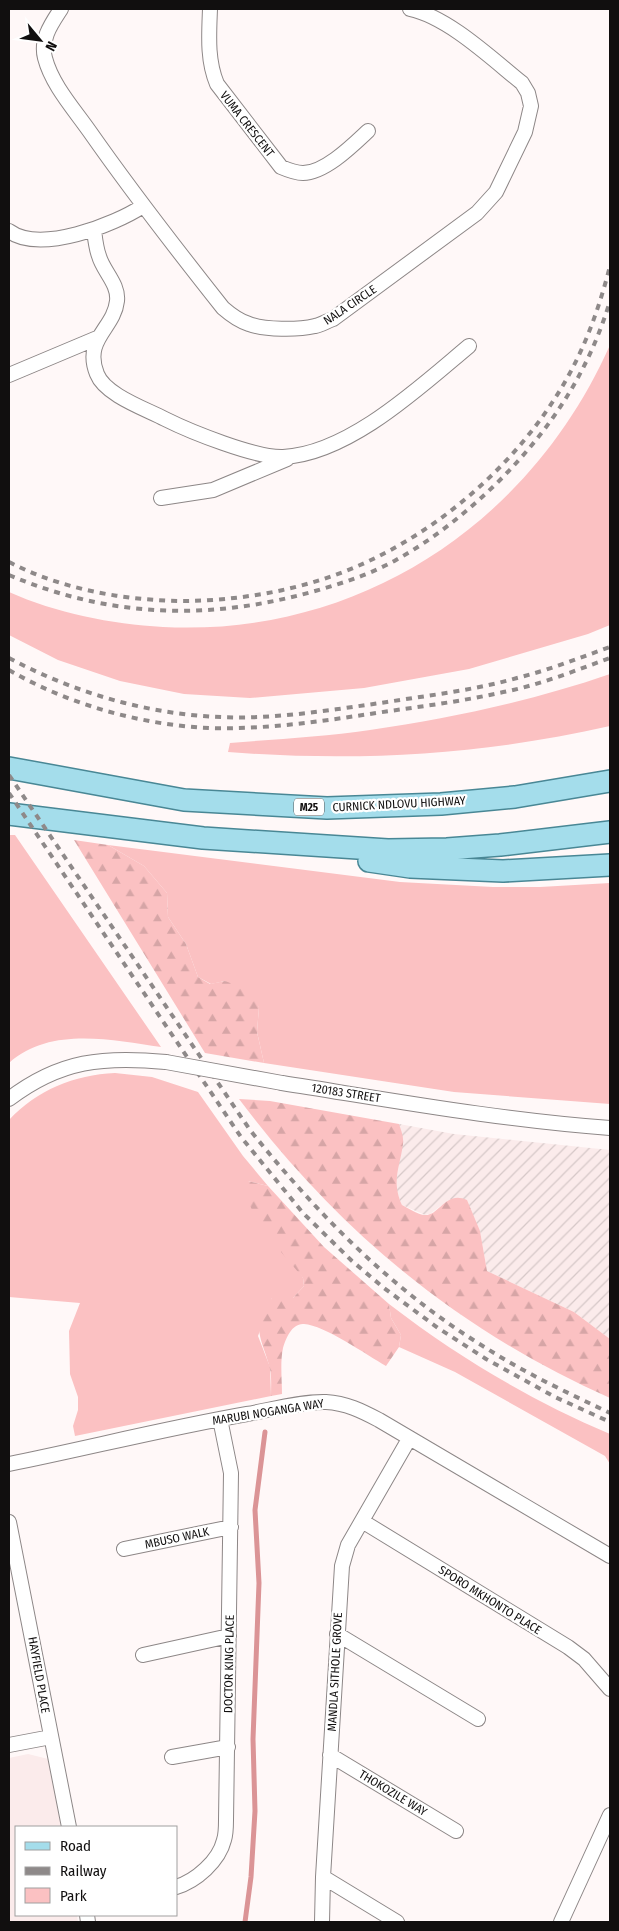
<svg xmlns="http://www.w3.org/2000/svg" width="619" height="1931" font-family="'Fira Sans Condensed',sans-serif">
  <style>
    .built { fill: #fbebeb }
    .industrial { fill: url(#industrial-furrows) }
    .green { fill: #fbc1c2 }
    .forest { fill: url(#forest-firs) }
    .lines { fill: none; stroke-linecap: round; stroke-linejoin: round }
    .stream { stroke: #db9496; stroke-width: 5 }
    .minor-casing { stroke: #8d8787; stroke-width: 16 }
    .primary-casing { stroke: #498795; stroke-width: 24 }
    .minor { stroke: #fff; stroke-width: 14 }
    .primary { stroke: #a4ddeb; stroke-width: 21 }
    .rail { stroke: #8e8989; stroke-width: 4; stroke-dasharray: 6 6; stroke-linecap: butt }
    .minor-bridge-casing { stroke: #8d8787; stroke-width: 16; stroke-linecap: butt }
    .minor-bridge { stroke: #fff; stroke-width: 14 }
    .labels { text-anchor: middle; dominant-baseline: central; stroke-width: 4.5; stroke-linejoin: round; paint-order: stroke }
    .shield { fill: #fff; stroke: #585757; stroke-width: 1 }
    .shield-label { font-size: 11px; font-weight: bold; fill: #110f0f }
    .street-label { font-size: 12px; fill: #110f0f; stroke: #fff }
  </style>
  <defs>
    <pattern id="industrial-furrows" width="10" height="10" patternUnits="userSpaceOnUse" patternTransform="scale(1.25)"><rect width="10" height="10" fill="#fbebeb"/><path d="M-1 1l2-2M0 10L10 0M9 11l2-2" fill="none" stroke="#d6c8c8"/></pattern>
    <pattern id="forest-firs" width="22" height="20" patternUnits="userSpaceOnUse" patternTransform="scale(1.25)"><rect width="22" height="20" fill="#fbc1c2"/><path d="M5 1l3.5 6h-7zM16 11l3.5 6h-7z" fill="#d6a5a6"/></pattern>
  </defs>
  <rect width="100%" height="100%" fill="#fff8f8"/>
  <path class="built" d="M28 1754 48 1759 61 1827H16V1915H77L78 1922H9V1758Z"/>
  <path class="industrial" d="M399 1124 454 1134 610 1150V1339L574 1312 487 1271 480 1231 450 1199 430 1214 425 1215 402 1205 397 1194 396 1173 403 1142Z"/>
  <path class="green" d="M610 345V625L588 634 469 669 364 688 250 698 184 694 120 681 58 660 9 635V592C56 613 111 624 163 627 360 637 531 523 610 345Z
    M610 674V726C482 755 359 762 228 752L230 743C276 739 324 737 370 730 452 718 532 701 610 674Z
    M9 835H15L161 1047C112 1040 50 1026 9 1063Z
    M108 845 400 882 493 887H540L610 883V1104L454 1092 264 1063 257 1032 259 1007 225 981 211 984 198 977 186 944 168 917 167 893 144 866Z
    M115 1073 152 1077 198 1092 243 1156 268 1186 248 1181 303 1278 304 1286 293 1298H272L258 1336 270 1367 271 1396 75 1436 73 1426 78 1410V1397L70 1374 69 1331 80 1303 9 1297V1120C37 1090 74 1075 115 1073Z
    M389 1304C458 1357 530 1400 610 1434V1464L605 1456 455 1372 399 1347 401 1335 391 1318Z"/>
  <path class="forest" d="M74 840 108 845 144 866 167 893 168 917 186 944 198 977 210 984 225 981 249 990 259 1007 257 1032 264 1063 205 1053Z
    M239 1099 270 1101 399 1124C401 1130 404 1137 403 1144 400 1167 391 1181 402 1205 408 1208 417 1214 424 1215 439 1217 445 1190 467 1200L480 1231 487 1271 574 1312 610 1339V1398C458 1330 339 1232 239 1099Z
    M248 1181 268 1186 324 1247 389 1304 391 1318 401 1335 399 1347 386 1366C367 1355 324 1325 304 1324 292 1323 286 1338 283 1348 280 1362 282 1380 282 1394L271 1396C271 1386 272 1374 269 1365 260 1334 251 1328 272 1298H293L304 1286 303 1278C282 1252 250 1220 244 1187Z"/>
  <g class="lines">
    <path class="stream" d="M245 1922 251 1877 255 1811 253 1739 259 1583 255 1510 265 1432"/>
    <defs>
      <path id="minor" d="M61 9C52 23 40 39 45 58 52 85 74 109 90 132 132 192 177 250 223 308 231 315 239 321 249 324 265 330 298 330 315 326 321 325 327 321 333 319L477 213 496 192 525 132 531 106 528 93 522 83C491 58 448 17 410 9
        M210 9C209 35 207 60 217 84L281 167C288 170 295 173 303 173 325 173 353 145 368 131
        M94 230C95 238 96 248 99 256 103 271 119 284 117 301 114 329 83 339 97 374 105 395 146 409 165 419 191 432 256 458 283 457 349 454 421 386 469 346
        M9 231C40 254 114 225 143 206
        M9 375 97 338
        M161 498 213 490 287 459
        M282 1083C391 1100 500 1120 610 1128
        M9 1099C60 1060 104 1056 166 1062
        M9 1464C88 1448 167 1428 247 1414 270 1410 303 1401 326 1402 346 1403 362 1411 379 1420L610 1556
        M362 1521 568 1647 584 1659 610 1689
        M9 1522 69 1827
        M124 1549 231 1527
        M337 1634 478 1719
        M143 1655 229 1636
        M9 1745 51 1737
        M330 1755 456 1831
        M172 1757 228 1747
        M323 1877 397 1922
        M176 1887C196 1881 219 1861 224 1840 226 1834 226 1827 226 1820L231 1473 220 1419
        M87 1915 88 1922
        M322 1922 323 1877 342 1566 348 1545 409 1439
        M561 1922 610 1815"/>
      <path id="primary" d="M9 768 184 800 327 808 441 804 515 797 610 781
        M9 814 203 838 388 850 447 849 500 845 610 832
        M369 861 410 867 503 871 610 865"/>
    </defs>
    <use href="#minor" class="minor-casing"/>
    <use href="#primary" class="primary-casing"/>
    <use href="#minor" class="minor"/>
    <use href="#primary" class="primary"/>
    <path class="rail" d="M9 562C63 590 127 601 188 601 237 600 288 592 335 575 436 539 532 454 578 357 592 328 602 297 610 266
      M9 575C111 618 209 621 315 591 343 583 371 574 396 560 434 539 467 512 498 482 551 429 588 373 610 301
      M9 658C86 699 172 721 260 717 302 715 345 708 387 702 431 695 475 690 517 678 549 670 579 658 610 647
      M9 670C74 708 162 731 237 728 284 727 330 720 376 713 417 707 458 702 499 693 537 686 574 671 610 658
      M9 775 250 1130C318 1215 393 1291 486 1348 525 1373 568 1393 610 1413
      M9 793 241 1137 303 1213 352 1261 384 1288 438 1328 486 1359 555 1397 610 1422"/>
    <defs>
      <path id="minor-bridge" d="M166 1062 282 1083"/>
    </defs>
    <use href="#minor-bridge" class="minor-bridge-casing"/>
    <use href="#minor-bridge" class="minor-bridge"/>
  </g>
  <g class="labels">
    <rect class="shield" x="294" y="798.5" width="30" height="17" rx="4"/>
    <g class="shield-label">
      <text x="309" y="807">M25</text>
    </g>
    <g class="street-label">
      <text transform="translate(247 124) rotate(52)">VUMA CRESCENT</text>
      <text transform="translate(350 305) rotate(-34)">NALA CIRCLE</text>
      <text transform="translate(399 804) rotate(-3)">CURNICK NDLOVU HIGHWAY</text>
      <text transform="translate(346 1093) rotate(9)">120183 STREET</text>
      <text transform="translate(268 1412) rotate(-9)">MARUBI NOGANGA WAY</text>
      <text transform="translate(177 1538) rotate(-12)">MBUSO WALK</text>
      <text transform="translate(490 1600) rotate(32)">SPORO MKHONTO PLACE</text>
      <text transform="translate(229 1664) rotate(-89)">DOCTOR KING PLACE</text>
      <text transform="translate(335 1672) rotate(-87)">MANDLA SITHOLE GROVE</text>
      <text transform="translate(39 1675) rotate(80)">HAYFIELD PLACE</text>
      <text transform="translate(393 1793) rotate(31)">THOKOZILE WAY</text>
    </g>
  </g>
  <rect width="619" height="1931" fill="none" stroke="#110f0f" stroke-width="20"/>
  <rect x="15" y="1826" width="162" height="90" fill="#ffffff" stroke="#a09f9f"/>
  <rect x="25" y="1842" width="25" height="8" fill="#a4ddeb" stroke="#a09f9f"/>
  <text x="60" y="1851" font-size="15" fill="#110f0f">Road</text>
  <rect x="25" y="1867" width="25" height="8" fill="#8e8989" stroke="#a09f9f"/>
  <text x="60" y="1876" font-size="15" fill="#110f0f">Railway</text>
  <rect x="25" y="1888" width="25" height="15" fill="#fbc1c2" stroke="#a09f9f"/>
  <text x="60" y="1901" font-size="15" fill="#110f0f">Park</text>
  <g transform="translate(40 40) rotate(119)" stroke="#ffffff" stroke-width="4" paint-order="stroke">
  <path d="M0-4L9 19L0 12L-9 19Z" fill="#110f0f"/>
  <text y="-8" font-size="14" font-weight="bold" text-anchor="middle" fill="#110f0f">N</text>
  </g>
</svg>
